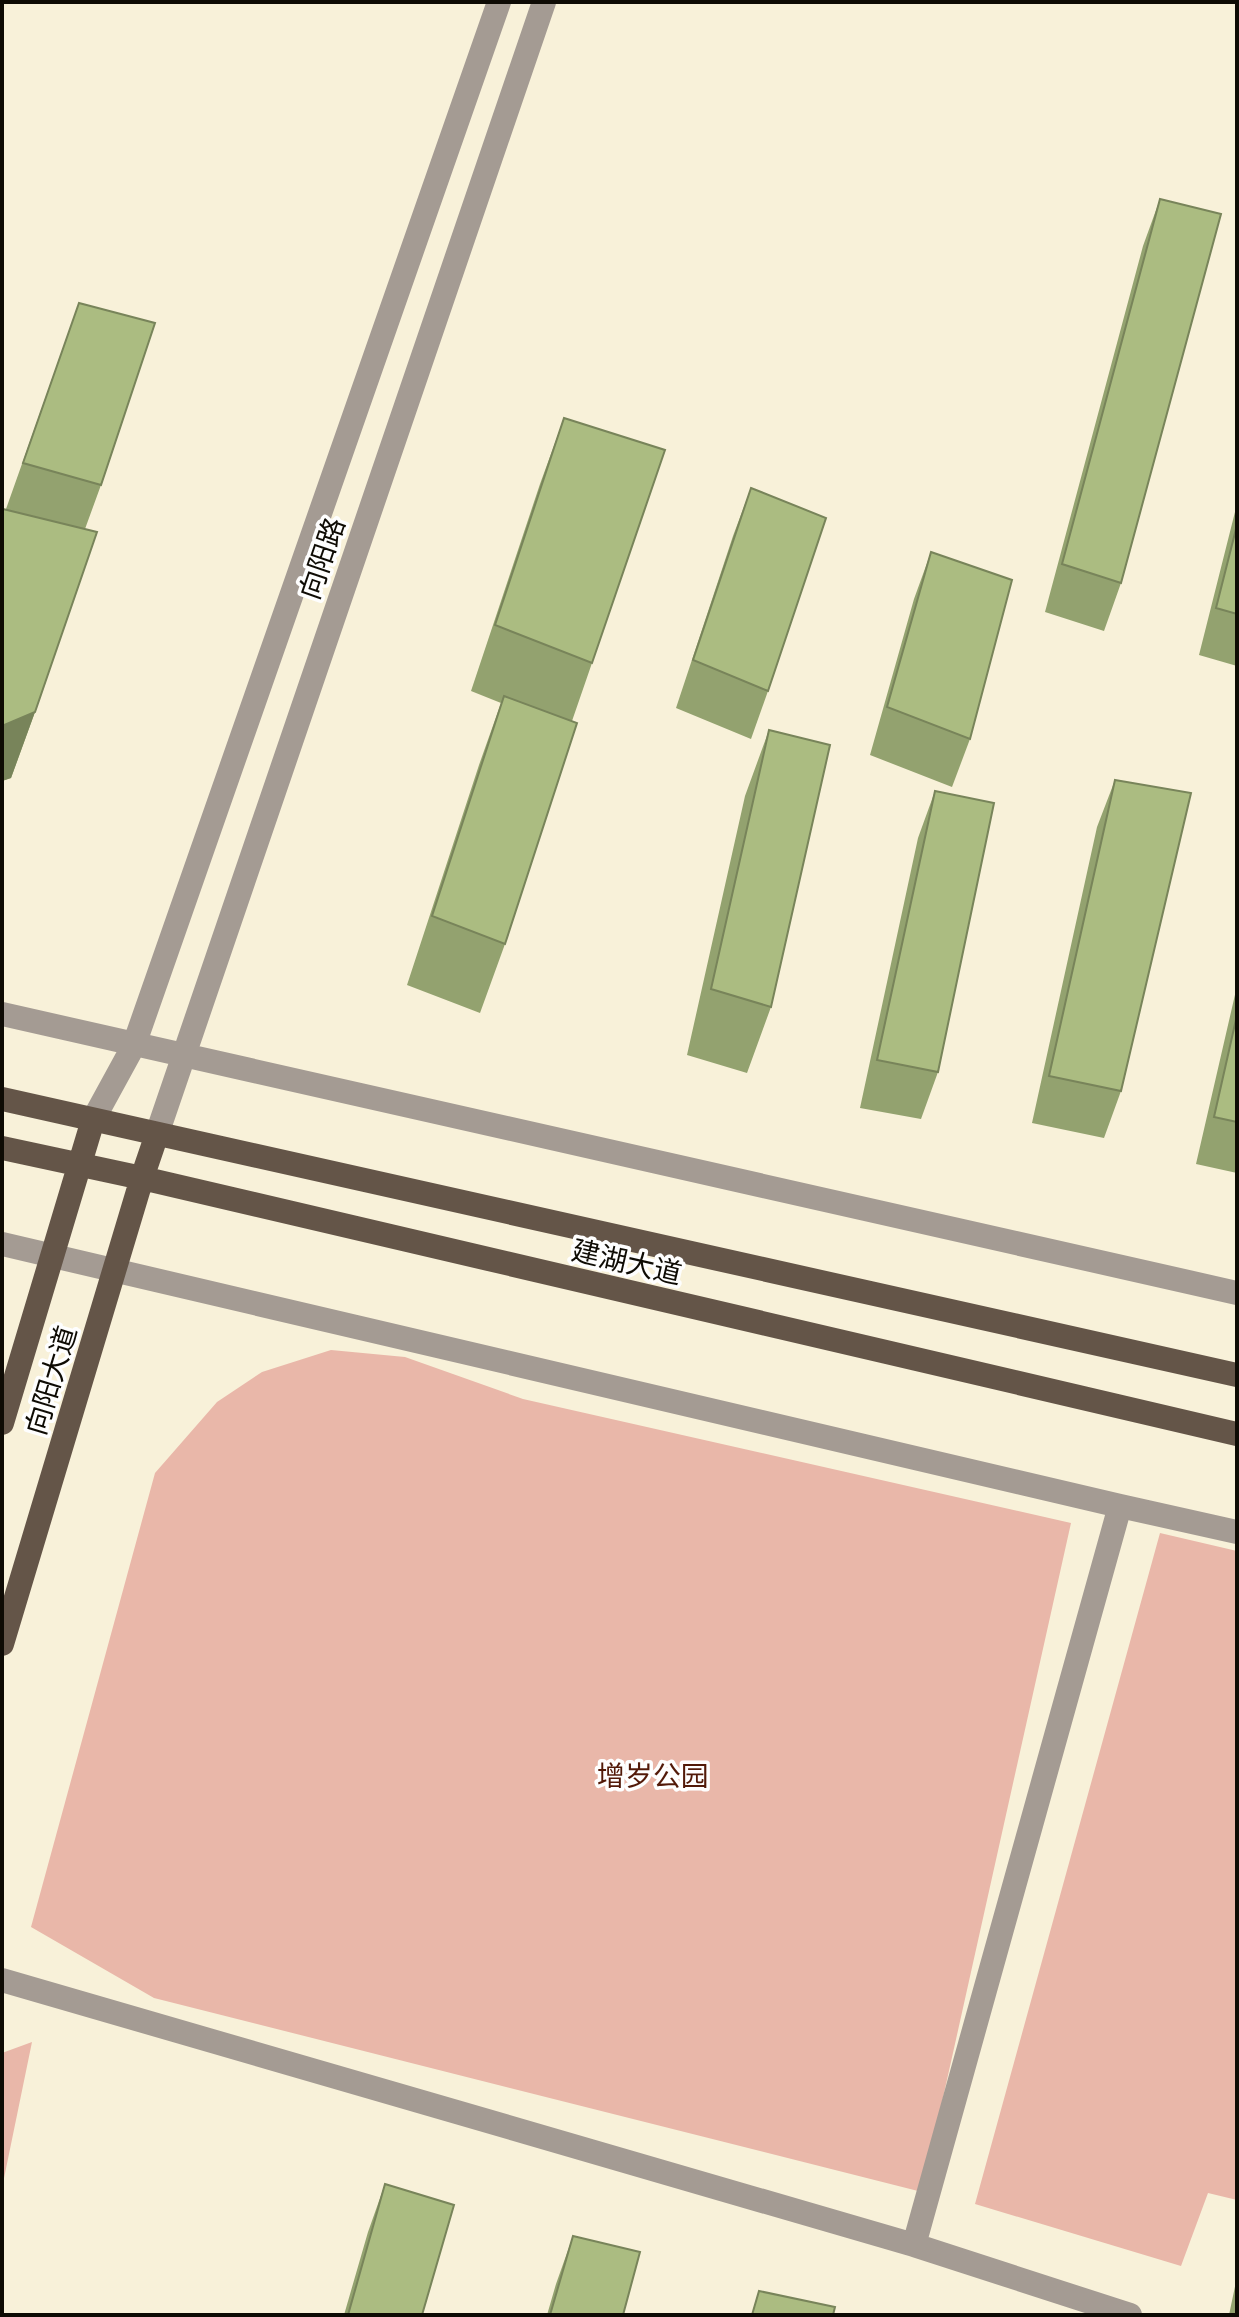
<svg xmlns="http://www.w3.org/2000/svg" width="1239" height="2317" font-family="'Exo 2','Noto Sans SC',sans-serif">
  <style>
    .green { fill: #e9b7a9 }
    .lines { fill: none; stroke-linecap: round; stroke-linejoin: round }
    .minor { stroke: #a49b93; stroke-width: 24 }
    .major { stroke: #645548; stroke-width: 24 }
    .wall { fill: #93a26f }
    .shaded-wall { fill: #78845a }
    .building { fill: #abbc81; stroke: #78845a; stroke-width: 2 }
    .labels { text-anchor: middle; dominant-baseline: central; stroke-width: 7; stroke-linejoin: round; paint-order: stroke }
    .street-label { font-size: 28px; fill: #0e0b04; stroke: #fefefe }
    .park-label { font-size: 28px; fill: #521908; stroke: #fefefe }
  </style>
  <rect width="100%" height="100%" fill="#f8f1d9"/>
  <path class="green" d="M331 1350 405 1357 523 1399 1071 1523 922 2192 154 1998 31 1927 155 1473 217 1402 262 1372Z
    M1160 1533 1237 1551V2200L1208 2193 1181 2266 975 2204Z
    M32 2042 2 2188V2053Z"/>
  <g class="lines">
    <path class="minor" d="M2 1014 1237 1293
      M93 1120 134 1045 499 2
      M157 1134 544 2
      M2 1244 1120 1506 1237 1532
      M2 1980 914 2245 1130 2315
      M914 2245 1120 1506"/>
    <path class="major" d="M2 1099 1237 1375
      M2 1148 142 1178 1237 1434
      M2 1423 93 1120
      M2 1644 142 1178 157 1134"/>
  </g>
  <path class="wall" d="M1160 199 1121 583 1104 631 1045 612 1143 246Z
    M79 303 101 485 85 529 35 712 11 778 2 781V512L6 509Z
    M564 418 592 663 572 721 505 944 480 1013 407 985 479 765 501 703 471 691 540 484Z
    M751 488 768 691 751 739 676 708 733 536Z
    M1237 504V666L1199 655Z
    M931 552 970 739 952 787 870 755 914 599Z
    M769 730 771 1007 747 1073 687 1055 745 796Z
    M1115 780 1121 1091 1104 1138 1032 1123 1097 827Z
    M935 791 938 1072 921 1119 860 1108 918 838Z
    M1237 986V1173L1196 1164Z
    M385 2184 422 2315H344L368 2232Z
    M573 2236 623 2315H547L556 2284Z
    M1237 2277V2315H1229Z"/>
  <path class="shaded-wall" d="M35 712 11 778 2 781V726Z"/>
  <path class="building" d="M1160 199 1221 214 1121 583 1062 564Z
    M79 303 155 323 101 485 23 463Z
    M564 418 665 450 592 663 495 625Z
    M751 488 826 518 768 691 693 660Z
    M3 509 97 532 35 712 2 726V513Z
    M1237 525V614L1216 608Z
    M931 552 1012 580 970 739 887 707Z
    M504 696 577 723 505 944 432 916Z
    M769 730 830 745 771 1007 711 989Z
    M1115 780 1191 793 1121 1091 1049 1076Z
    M935 791 994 803 938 1072 877 1060Z
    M1237 1015V1122L1214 1117Z
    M385 2184 454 2205 422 2315H348Z
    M573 2236 640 2252 623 2315H550Z
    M759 2291 835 2307 833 2315H752Z"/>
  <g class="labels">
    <g class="street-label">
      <text transform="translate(321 558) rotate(-71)">向阳路</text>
      <text transform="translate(627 1261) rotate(13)">建湖大道</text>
      <text transform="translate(50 1380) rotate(-73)">向阳大道</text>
    </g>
    <g class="park-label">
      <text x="653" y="1775">增岁公园</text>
    </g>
  </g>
  <rect width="1239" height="2317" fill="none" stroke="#0e0b04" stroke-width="8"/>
</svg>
